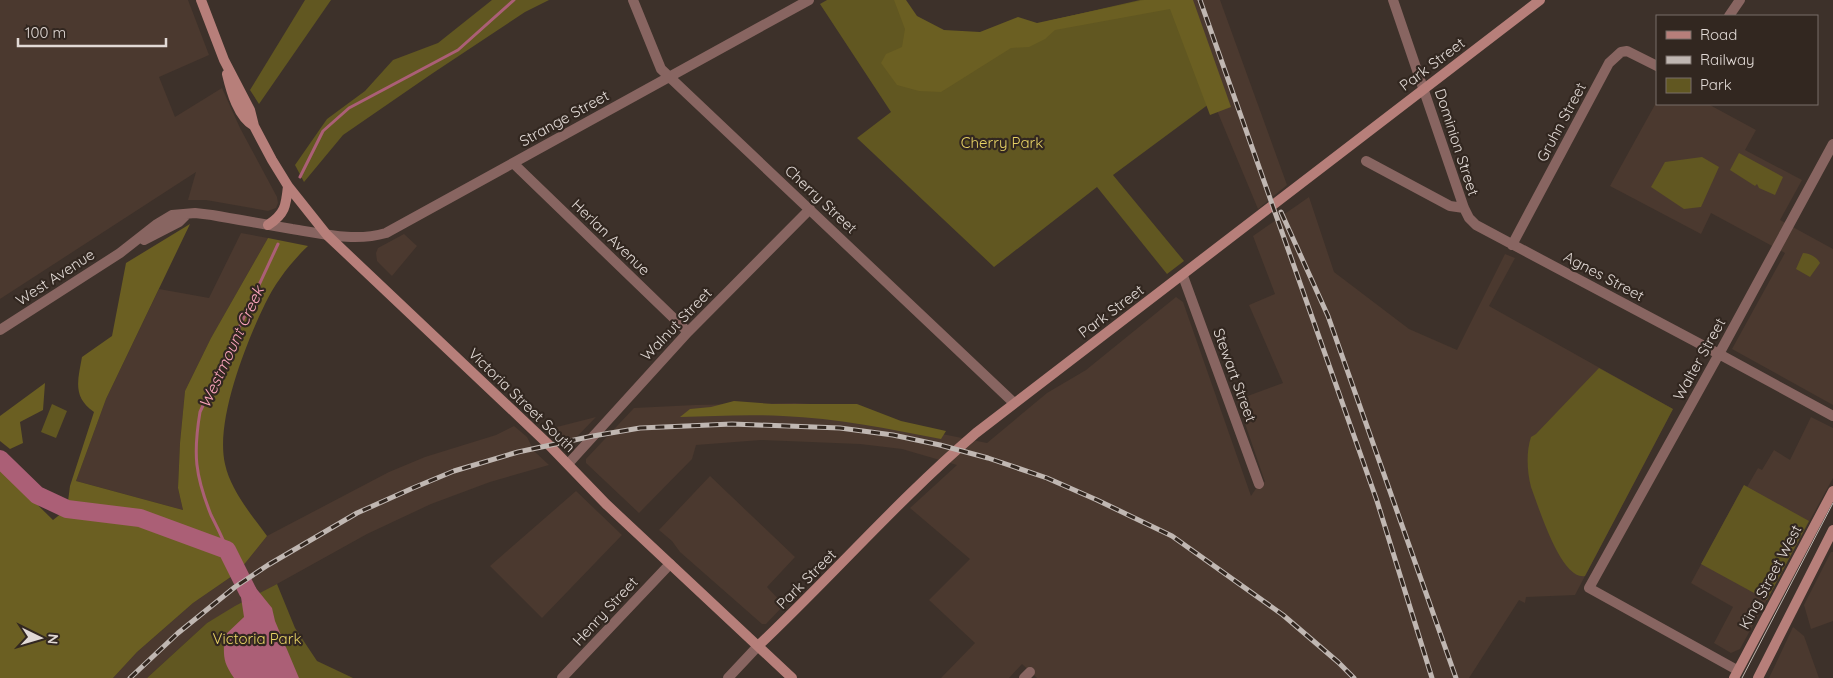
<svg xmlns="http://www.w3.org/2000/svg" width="1833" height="678" font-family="Quicksand,sans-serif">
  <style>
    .built { fill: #4b392f }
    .green { fill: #615721 }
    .forest { fill: #6b5f22 }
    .water { fill: #ab5f76 }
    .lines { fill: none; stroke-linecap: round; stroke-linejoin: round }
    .stream { stroke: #ab5f76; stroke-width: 3 }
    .river { stroke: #ab5f76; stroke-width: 18 }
    .street { stroke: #886561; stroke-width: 10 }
    .secondary { stroke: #b77f7a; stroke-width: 10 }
    .tram { stroke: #c0b7b2; stroke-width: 1 }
    .rail-casing { stroke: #c0b7b2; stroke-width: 5 }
    .rail { stroke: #322720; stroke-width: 3; stroke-dasharray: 9; stroke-linecap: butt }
    .labels { text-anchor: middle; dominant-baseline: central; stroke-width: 4.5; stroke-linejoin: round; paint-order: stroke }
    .street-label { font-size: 15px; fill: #e1d9d5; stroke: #322720 }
    .park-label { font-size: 15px; fill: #e8d365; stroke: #322720 }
    .water-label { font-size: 16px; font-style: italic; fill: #fba4bc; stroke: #322720 }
  </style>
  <rect width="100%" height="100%" fill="#3d312a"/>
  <path class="built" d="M0 0H188L209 55 159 77 175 117 222 88 240 128 277 197 278 203 276 208 268 211 206 200H188L196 172 0 299Z
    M1177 0H1220L1287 185 1258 209 1213 101Z
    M1657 101V104H1708L1756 130 1745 150 1802 180 1780 220 1833 249V405L1732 349 1785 253 1711 213 1701 234 1610 186Z
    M1309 197 1334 272 1409 329 1457 350 1505 254 1515 258 1489 306 1673 409 1575 595 1526 597 1525 603 1519 600 1469 678H1037L1022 664 1009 678H941L975 643 929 600 970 559 910 508 957 465 902 449 860 444 761 440 696 445 692 459 639 513 586 463V459L634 408 695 405 795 403 844 406 922 430 987 443 1047 393 1086 370 1176 297 1183 302 1251 496 1259 484 1265 482 1237 400 1283 383 1249 305 1275 294 1253 236Z
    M241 233 268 238 211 338 185 391 180 443 178 488 183 510 76 481 106 399 159 289 209 298Z
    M404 234 417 246 392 276 377 261 376 253 378 248Z
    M596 417 566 448 549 429Z
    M1811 417 1833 428V478L1740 649 1731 653 1714 643 1733 607 1691 583 1744 485 1747 487 1758 468 1762 470 1774 450 1790 460Z
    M514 426 527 437 534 451 549 465 490 482 431 504 367 534 207 623 147 678H113L137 652 193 603 238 572 267 536 389 472 425 457 496 435Z
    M710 476 795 557 767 587 784 605 766 624H762L680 552 672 541 659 530Z
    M576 491 622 535 542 618 490 566Z
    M1831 552H1833V621L1811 629 1804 605Z
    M1793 627 1804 636 1819 678H1769Z"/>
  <path class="green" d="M305 0H331L259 104 250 90Z
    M492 0H549L525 12 433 73 343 135 304 182 295 165 327 119 365 91 393 60 438 43Z
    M827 0H899L956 60 1048 21 1140 0H1177L1213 101 1113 175 1184 261 1167 274 1097 187 994 267 857 138 891 112 820 4Z
    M1739 153 1783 177 1775 195 1759 188 1757 184 1755 186 1730 170Z
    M1702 157 1719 167 1701 207 1684 209 1651 187 1665 162Z
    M1803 253C1809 253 1817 257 1820 263L1810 277 1796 269Z
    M1599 368 1673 409 1585 576C1561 581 1538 505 1531 487 1527 471 1526 452 1531 437L1536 434Z
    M52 404 67 411 56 438 41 432Z
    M1744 485 1809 521 1767 600 1701 564Z
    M277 584 295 628 317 661 353 678H147L207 623 235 606Z"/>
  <path class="forest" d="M894 0H906L917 16 944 30 980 32 1018 17 1037 23 1144 0H1193L1231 107 1210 115 1170 9 1055 30 1045 39 1029 47 1011 48 941 92 919 91 897 85 881 63 886 54 902 47 905 29Z
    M190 224 106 399 76 481 183 510 178 488 180 443 185 391 211 338 268 238 308 246C291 262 275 283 265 304 246 343 215 421 225 464 231 491 251 514 267 536L238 572 193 603 137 652 113 678H0V468L53 520 67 509 70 486 94 412C72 397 78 380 82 357L112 336 126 263Z
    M45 383 43 410 20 422 23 443 10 449 0 441V416Z
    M734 401 772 404H857L901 421 946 431 941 439C889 429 836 418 783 416 748 414 714 416 680 417L690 409 711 407Z"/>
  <path class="water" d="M255 587 272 608 275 621 299 678H234C222 660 224 657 224 636L244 617 241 597Z"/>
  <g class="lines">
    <path class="stream" d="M300 177 323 131 349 108 458 50 514 0
      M227 550C223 538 217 527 211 515 195 475 193 454 200 412L278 244"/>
    <path class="river" d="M0 459 37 495 67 509 140 518 227 550 248 592"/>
    <path class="street" d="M633 0 661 69 1014 403
      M1393 0 1464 208 1469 218 1476 225 1719 354 1833 416
      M1729 16 1740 0
      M1366 161 1450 206 1464 208
      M513 163 688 332
      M144 240 179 222 186 215
      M1512 245 1609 63 1621 52 1627 51 1657 66
      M1183 276 1259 484
      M0 330 120 253 157 224 172 215 195 213 212 215C239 220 265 224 292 229 324 234 355 242 386 233L809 0
      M568 464 688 332 810 209
      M1737 670 1589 588 1719 354 1833 144
      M562 678 670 564
      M728 678 758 646
      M1024 678 1030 672"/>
    <path class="secondary" d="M201 0 224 60 250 110 254 126 272 160 288 186 327 235 549 445 606 504 792 678
      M227 74C231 91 238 117 254 126
      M268 225C285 214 286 206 288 186
      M758 646C832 576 899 499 976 433L1540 0
      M1734 678 1833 491
      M1758 678 1833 530"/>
    <path class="tram" d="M1742 678 1833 503"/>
    <defs>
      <path id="rail" d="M1200 0 1377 501 1432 678
        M1281 212 1328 316 1456 678
        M130 678 178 633 235 587 268 565 357 513 413 488 454 471 518 452 593 436 640 428 732 424 840 428 893 435 940 445 988 458 1047 478 1097 500 1172 536 1283 615 1338 662 1354 678"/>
    </defs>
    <use href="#rail" class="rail-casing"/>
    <use href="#rail" class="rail"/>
  </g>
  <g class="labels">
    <g class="street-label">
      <text transform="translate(1432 64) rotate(-37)">Park Street</text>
      <text transform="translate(564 118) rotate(-29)">Strange Street</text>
      <text transform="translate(1561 122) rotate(-62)">Gruhn Street</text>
      <text transform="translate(1457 142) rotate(72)">Dominion Street</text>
      <text transform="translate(821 199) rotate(43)">Cherry Street</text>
      <text transform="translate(611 237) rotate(44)">Herlan Avenue</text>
      <text transform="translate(1604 276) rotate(28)">Agnes Street</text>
      <text transform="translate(55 277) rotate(-33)">West Avenue</text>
      <text transform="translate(1111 311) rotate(-37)">Park Street</text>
      <text transform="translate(676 324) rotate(-46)">Walnut Street</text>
      <text transform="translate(1699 359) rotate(-61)">Walter Street</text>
      <text transform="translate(1235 375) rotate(70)">Stewart Street</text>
      <text transform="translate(522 400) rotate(44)">Victoria Street South</text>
      <text transform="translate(1770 577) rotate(-62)">King Street West</text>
      <text transform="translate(806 579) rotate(-45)">Park Street</text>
      <text transform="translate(605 611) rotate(-47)">Henry Street</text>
    </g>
    <g class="park-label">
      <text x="1002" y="142">Cherry Park</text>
      <text x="257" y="638">Victoria Park</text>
    </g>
    <g class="water-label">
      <text transform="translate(231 347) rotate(-65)">Westmount Creek</text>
    </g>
  </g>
  <rect x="1656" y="15" width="162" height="90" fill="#322720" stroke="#786e68"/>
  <rect x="1666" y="31" width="25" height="8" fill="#b77f7a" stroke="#786e68"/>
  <text x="1700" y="40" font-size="15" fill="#e1d9d5">Road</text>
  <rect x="1666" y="56" width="25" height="8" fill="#c0b7b2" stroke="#786e68"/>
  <text x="1700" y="65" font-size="15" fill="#e1d9d5">Railway</text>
  <rect x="1666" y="78" width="25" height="15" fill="#615721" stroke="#786e68"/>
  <text x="1700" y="90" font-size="15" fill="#e1d9d5">Park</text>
  <g transform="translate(40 638) rotate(95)" stroke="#322720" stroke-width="4" paint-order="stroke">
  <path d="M0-4L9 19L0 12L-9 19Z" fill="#e1d9d5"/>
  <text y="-8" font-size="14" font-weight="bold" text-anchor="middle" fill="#e1d9d5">N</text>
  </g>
  <path d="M18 38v8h148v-8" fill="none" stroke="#e1d9d5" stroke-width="2.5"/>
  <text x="25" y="38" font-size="15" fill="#e1d9d5" stroke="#322720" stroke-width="4" paint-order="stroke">100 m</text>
</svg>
